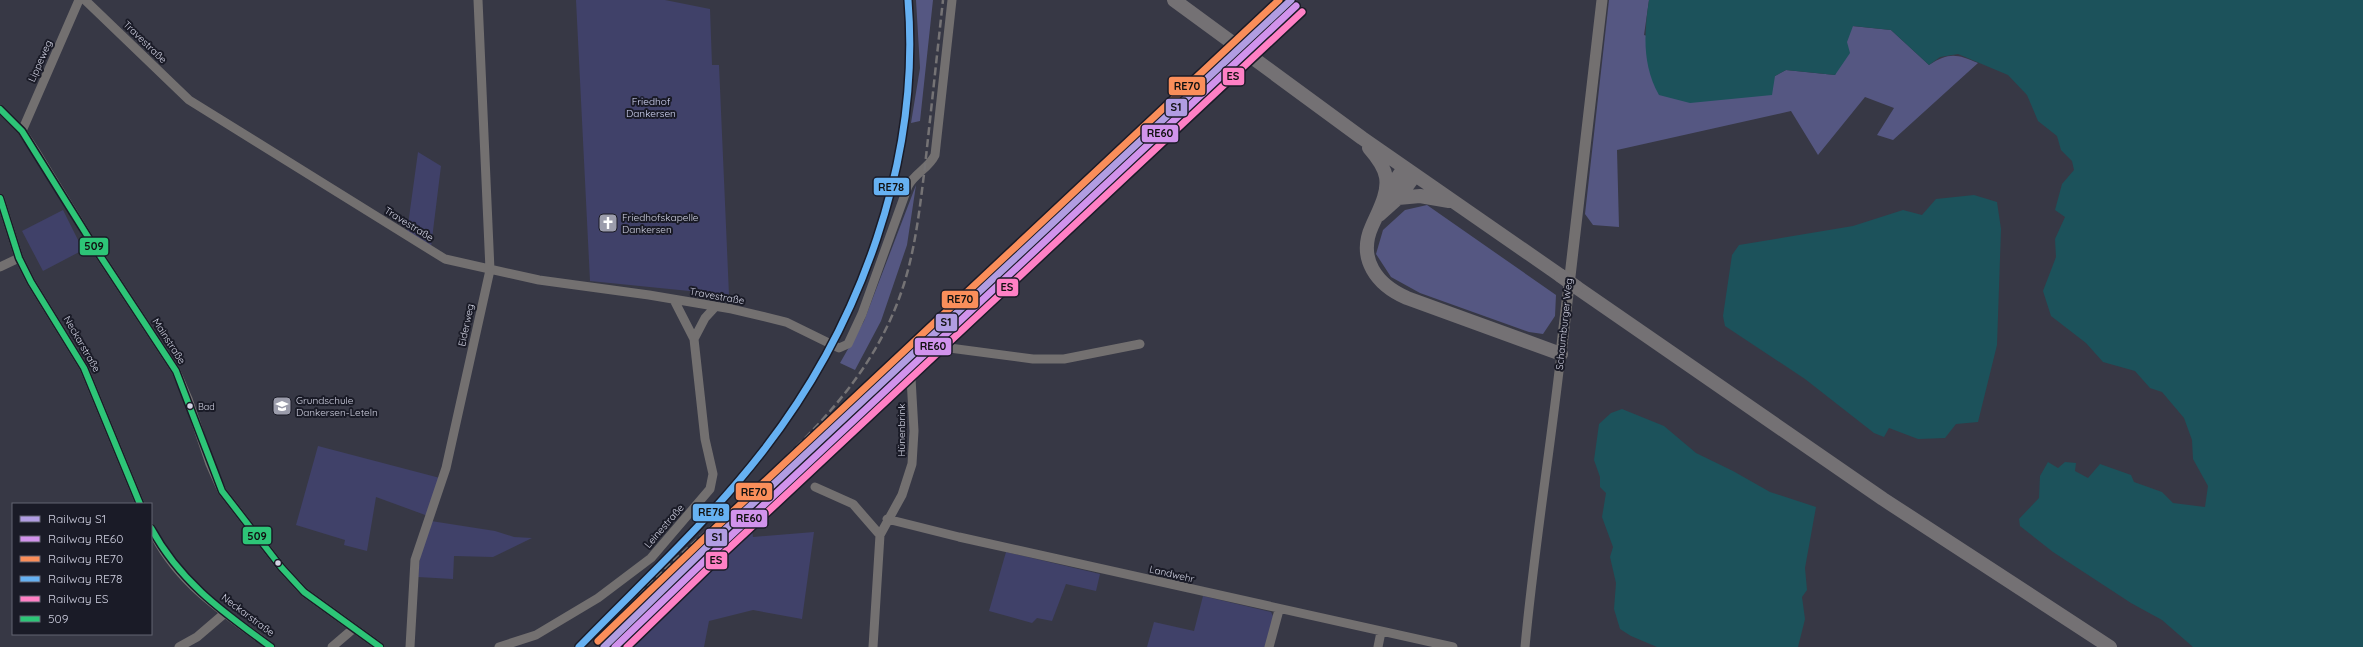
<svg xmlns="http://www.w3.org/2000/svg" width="2363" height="647" font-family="Quicksand,sans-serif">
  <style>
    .green { fill: #404169 }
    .forest { fill: #555782 }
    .water { fill: #1c525b }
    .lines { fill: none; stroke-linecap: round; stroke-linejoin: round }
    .minor { stroke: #737070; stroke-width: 9 }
    .tertiary { stroke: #737070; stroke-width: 11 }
    .primary { stroke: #747174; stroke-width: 14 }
    .rail { stroke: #757375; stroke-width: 2.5; stroke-dasharray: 8 4; stroke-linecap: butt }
    .primary-bridge { stroke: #747174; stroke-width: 14 }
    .bus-1-casing { stroke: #1a1b27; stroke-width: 9 }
    .bus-1 { stroke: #2dc577; stroke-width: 6 }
    .rail-1-casing { stroke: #1a1b27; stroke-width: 10 }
    .rail-2-casing { stroke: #1a1b27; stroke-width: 10 }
    .rail-3-casing { stroke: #1a1b27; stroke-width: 10 }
    .rail-4-casing { stroke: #1a1b27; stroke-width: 10 }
    .rail-5-casing { stroke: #1a1b27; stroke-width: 10 }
    .rail-1 { stroke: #b19de2; stroke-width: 7 }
    .rail-2 { stroke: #d193ec; stroke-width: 7 }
    .rail-3 { stroke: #fa8e5a; stroke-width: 7 }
    .rail-4 { stroke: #66b1f2; stroke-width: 7 }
    .rail-5 { stroke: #ff80c5; stroke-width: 7 }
    .bus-dot { fill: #d1d2e2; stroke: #1a1b27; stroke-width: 1.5 }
    .labels { text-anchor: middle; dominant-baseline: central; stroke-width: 4; stroke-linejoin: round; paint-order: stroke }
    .bus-label { font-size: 9px; fill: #d1d2e2; stroke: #1a1b27; text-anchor: start }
    .street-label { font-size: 10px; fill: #d1d2e2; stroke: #1a1b27 }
    .park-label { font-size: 10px; fill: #d6d9f8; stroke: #1a1b27 }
    .poi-label { font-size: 10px; fill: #d1d2e2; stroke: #1a1b27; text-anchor: start }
    .line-badge { stroke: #1a1b27; stroke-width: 1.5 }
    .pale-badge-label { font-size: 11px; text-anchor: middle; font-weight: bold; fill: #111 }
  </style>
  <rect width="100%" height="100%" fill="#373845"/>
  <path class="green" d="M576 0H665L710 9 712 65H719L729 295 590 281Z
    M418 152 441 166 431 247 407 232Z
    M63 210 83 250 43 271 22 231Z
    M318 446 440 478 428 516 376 497 367 551 344 545 345 540 296 525Z
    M750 514 753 537 814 532 802 619 753 610 709 621 704 647H615L659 599 665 597 672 587 729 534 735 530Z
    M431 521 495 531 514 537 532 538 493 557 454 556 453 579 418 577 420 556Z
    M1006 552 1100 574 1096 591 1066 584 1052 621 1037 618 1032 623 989 611Z
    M1203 596 1271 612 1274 618 1266 647H1147L1154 622 1194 631Z"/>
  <path class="forest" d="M916 0H933L920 121 911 123 920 68Z
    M1609 0H1649L1644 35 1775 76 1786 70 1835 75 1852 26 1891 30 1929 65C1949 52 1957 54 1978 63L1893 140 1877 135 1894 108 1865 97 1818 155 1791 111 1617 150 1619 227 1593 225 1585 214Z
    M916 185 907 245 881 321 855 370 840 363 864 321Z
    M1427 205 1556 295 1555 316 1543 334 1529 332 1420 293 1391 277 1376 254 1383 230 1405 210Z"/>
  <path class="water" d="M1649 0H2363V647H2193L2162 620 2131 603 2053 552 2020 526 2019 519 2039 498 2040 476 2048 462 2058 468 2065 462 2076 463 2075 471 2088 478 2100 464 2131 475 2134 482 2162 492 2173 503 2205 507 2208 486 2193 459 2192 440 2184 418 2162 392 2150 388 2135 371 2103 362 2086 343 2051 316 2043 291 2056 257 2055 239 2065 217 2055 210 2062 184 2074 170 2072 161 2061 150 2057 136 2038 121 2027 95 2008 75 1958 54 1940 57 1929 65 1891 30 1853 26 1847 42 1850 53 1835 75 1786 70 1775 76 1772 95 1690 103 1659 95C1642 65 1644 33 1649 0Z
    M1974 195 1997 202 2001 229 1997 345 1978 422 1956 424 1945 438 1918 439 1889 428 1884 437 1874 433 1805 379 1725 326 1723 316 1732 255 1739 245 1853 226 1903 210 1922 215 1936 199Z
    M1622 409 1664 426 1696 453 1733 471 1770 492 1816 507 1805 568 1807 590 1802 597 1805 619 1798 647H1657L1631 636 1620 629 1614 609 1616 583 1610 557 1613 547 1602 517 1606 493 1600 487V477L1594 460 1599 424 1611 413Z"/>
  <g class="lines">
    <path class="minor" d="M85 0 189 100 445 259 539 280 649 295 732 309 786 322 839 348 848 344 862 314 908 186C915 173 929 168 935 155L952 0
      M0 109 22 131 36 152 95 248 176 371 188 399 210 464 222 491 281 567 304 592 380 647
      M22 131 79 0
      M0 198 19 258 31 282 84 368 140 504
      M0 267 19 258
      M674 300 694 339
      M815 487 853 504 880 535
      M887 519 959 537 1453 647
      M151 528C176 583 224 612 271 647
      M179 647 197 637 225 613
      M332 647 353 629
      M410 647 415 560 446 468 490 270 478 0
      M499 647 536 635 598 598 651 558 710 489 713 474 705 439 694 339 705 318 716 306
      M873 647 880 535 902 495 912 464 914 431 911 378 942 347 1033 359H1064L1140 344
      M1269 647 1279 610
      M1378 647 1381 632
      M1525 647C1534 549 1550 452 1561 354"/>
    <path class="tertiary" d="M1561 354 1602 0"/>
    <path class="primary" d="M1174 0 1362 138 1561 276
      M1369 148C1376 156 1384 166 1386 177 1389 193 1378 212 1372 226 1357 259 1377 285 1407 298L1561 354
      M1385 195 1404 168
      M1398 198 1420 196 1449 201
      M1379 215 1398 198 1415 175
      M1576 287 1883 499 2110 647"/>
    <path class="rail" d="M585 642C635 595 686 550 737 503 807 438 874 379 904 284 916 245 920 206 925 166 931 111 937 55 943 0"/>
    <path class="primary-bridge" d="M1561 276 1576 287"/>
    <defs>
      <path id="bus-1" d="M0 109 22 131 95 248 176 371 222 491 281 567 304 592 380 647
        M0 198 19 258 31 282 84 368 140 504
        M151 528C180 582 223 612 271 647"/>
    </defs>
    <use href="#bus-1" class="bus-1-casing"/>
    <use href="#bus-1" class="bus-1"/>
    <defs>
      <path id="rail-1" d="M604 647 716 538 1291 0"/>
      <path id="rail-2" d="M615 647 722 544 1296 6"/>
      <path id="rail-3" d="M598 641 711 532 1279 0"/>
      <path id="rail-4" d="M579 647C641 583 708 522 763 451 860 326 921 160 908 0"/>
      <path id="rail-5" d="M627 647 727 550 1302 12"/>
    </defs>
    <use href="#rail-1" class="rail-1-casing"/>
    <use href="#rail-2" class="rail-2-casing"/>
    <use href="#rail-3" class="rail-3-casing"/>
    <use href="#rail-4" class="rail-4-casing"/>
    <use href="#rail-5" class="rail-5-casing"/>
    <use href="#rail-1" class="rail-1"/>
    <use href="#rail-2" class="rail-2"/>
    <use href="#rail-3" class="rail-3"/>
    <use href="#rail-4" class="rail-4"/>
    <use href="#rail-5" class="rail-5"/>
  </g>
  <defs>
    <symbol id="church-square" viewBox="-11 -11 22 22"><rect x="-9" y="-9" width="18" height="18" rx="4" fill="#9b9cab" stroke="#1a1b27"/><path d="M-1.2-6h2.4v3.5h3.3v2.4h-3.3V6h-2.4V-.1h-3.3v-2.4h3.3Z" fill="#fff"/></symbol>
    <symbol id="school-square" viewBox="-11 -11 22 22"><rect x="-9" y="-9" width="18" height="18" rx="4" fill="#9b9cab" stroke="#1a1b27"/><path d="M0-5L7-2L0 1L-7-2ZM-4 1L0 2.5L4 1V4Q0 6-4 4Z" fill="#fff"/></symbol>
  </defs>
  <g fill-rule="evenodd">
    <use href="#church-square" x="597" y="212" width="22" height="22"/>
    <use href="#school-square" x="271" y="395" width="22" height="22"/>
  </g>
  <g class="bus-dot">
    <circle cx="190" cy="406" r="3.5"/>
    <circle cx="278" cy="563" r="3.5"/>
  </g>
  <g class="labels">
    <g class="bus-label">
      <text x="198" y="406">Bad</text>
    </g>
    <g class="street-label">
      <text transform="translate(145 42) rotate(44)">Travestraße</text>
      <text transform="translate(40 61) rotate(-66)">Lippeweg</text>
      <text transform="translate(409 224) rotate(32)">Travestraße</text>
      <text transform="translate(717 296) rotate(10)">Travestraße</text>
      <text transform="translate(1564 324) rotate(-84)">Schaumburger Weg</text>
      <text transform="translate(466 325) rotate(-78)">Eiderweg</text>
      <text transform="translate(169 341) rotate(57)">Mainstraße</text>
      <text transform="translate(82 344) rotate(60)">Neckarstraße</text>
      <text transform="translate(901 430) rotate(-90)">Hünenbrink</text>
      <text transform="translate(664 526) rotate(-49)">Leinestraße</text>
      <text transform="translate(1172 574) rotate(13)">Landwehr</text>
      <text transform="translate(248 615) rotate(37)">Neckarstraße</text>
    </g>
    <g class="park-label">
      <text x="651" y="101">Friedhof<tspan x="651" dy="12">Dankersen</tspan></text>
    </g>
    <g class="poi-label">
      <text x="622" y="217">Friedhofskapelle<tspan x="622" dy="12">Dankersen</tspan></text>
      <text x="296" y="400">Grundschule<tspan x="296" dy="12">Dankersen-Leteln</tspan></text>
    </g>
  </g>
  <g class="line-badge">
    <rect x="1222" y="67" width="23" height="19" rx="4" fill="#ff80c5"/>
    <rect x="1168" y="76" width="38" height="20" rx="4" fill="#fa8e5a"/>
    <rect x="1165" y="98" width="23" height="19" rx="4" fill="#b19de2"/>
    <rect x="1141" y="124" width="38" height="19" rx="4" fill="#d193ec"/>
    <rect x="873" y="177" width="37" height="19" rx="4" fill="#66b1f2"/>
    <rect x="79" y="237" width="30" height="19" rx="4" fill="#2dc577"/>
    <rect x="996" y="278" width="23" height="19" rx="4" fill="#ff80c5"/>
    <rect x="941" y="290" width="38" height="19" rx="4" fill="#fa8e5a"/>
    <rect x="935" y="313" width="23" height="19" rx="4" fill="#b19de2"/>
    <rect x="914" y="337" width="38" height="19" rx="4" fill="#d193ec"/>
    <rect x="735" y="482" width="38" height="19" rx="4" fill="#fa8e5a"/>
    <rect x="692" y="503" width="38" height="19" rx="4" fill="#66b1f2"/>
    <rect x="730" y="509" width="38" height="19" rx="4" fill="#d193ec"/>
    <rect x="242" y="526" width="30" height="19" rx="4" fill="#2dc577"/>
    <rect x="705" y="528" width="23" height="19" rx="4" fill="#b19de2"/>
    <rect x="705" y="551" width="23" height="19" rx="4" fill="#ff80c5"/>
  </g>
  <g class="pale-badge-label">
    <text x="1233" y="80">ES</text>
    <text x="1187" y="90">RE70</text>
    <text x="1176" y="111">S1</text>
    <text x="1160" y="137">RE60</text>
    <text x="891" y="191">RE78</text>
    <text x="94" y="250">509</text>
    <text x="1007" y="291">ES</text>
    <text x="960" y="303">RE70</text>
    <text x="946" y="326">S1</text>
    <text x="933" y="350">RE60</text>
    <text x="754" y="496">RE70</text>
    <text x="711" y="516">RE78</text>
    <text x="749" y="522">RE60</text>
    <text x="257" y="540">509</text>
    <text x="717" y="541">S1</text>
    <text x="716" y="564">ES</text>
  </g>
  <rect x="12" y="503" width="140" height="132" fill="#1a1b27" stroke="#636472"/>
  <rect x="20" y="516" width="20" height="6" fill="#b19de2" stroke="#636472"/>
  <text x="48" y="523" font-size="12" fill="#d1d2e2">Railway S1</text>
  <rect x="20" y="536" width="20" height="6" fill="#d193ec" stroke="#636472"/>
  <text x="48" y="543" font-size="12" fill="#d1d2e2">Railway RE60</text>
  <rect x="20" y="556" width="20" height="6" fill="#fa8e5a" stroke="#636472"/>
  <text x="48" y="563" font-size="12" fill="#d1d2e2">Railway RE70</text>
  <rect x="20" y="576" width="20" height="6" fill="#66b1f2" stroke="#636472"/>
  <text x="48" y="583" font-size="12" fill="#d1d2e2">Railway RE78</text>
  <rect x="20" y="596" width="20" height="6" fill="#ff80c5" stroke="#636472"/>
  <text x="48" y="603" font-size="12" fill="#d1d2e2">Railway ES</text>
  <rect x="20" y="616" width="20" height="6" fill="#2dc577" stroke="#636472"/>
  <text x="48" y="623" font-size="12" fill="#d1d2e2">509</text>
</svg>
